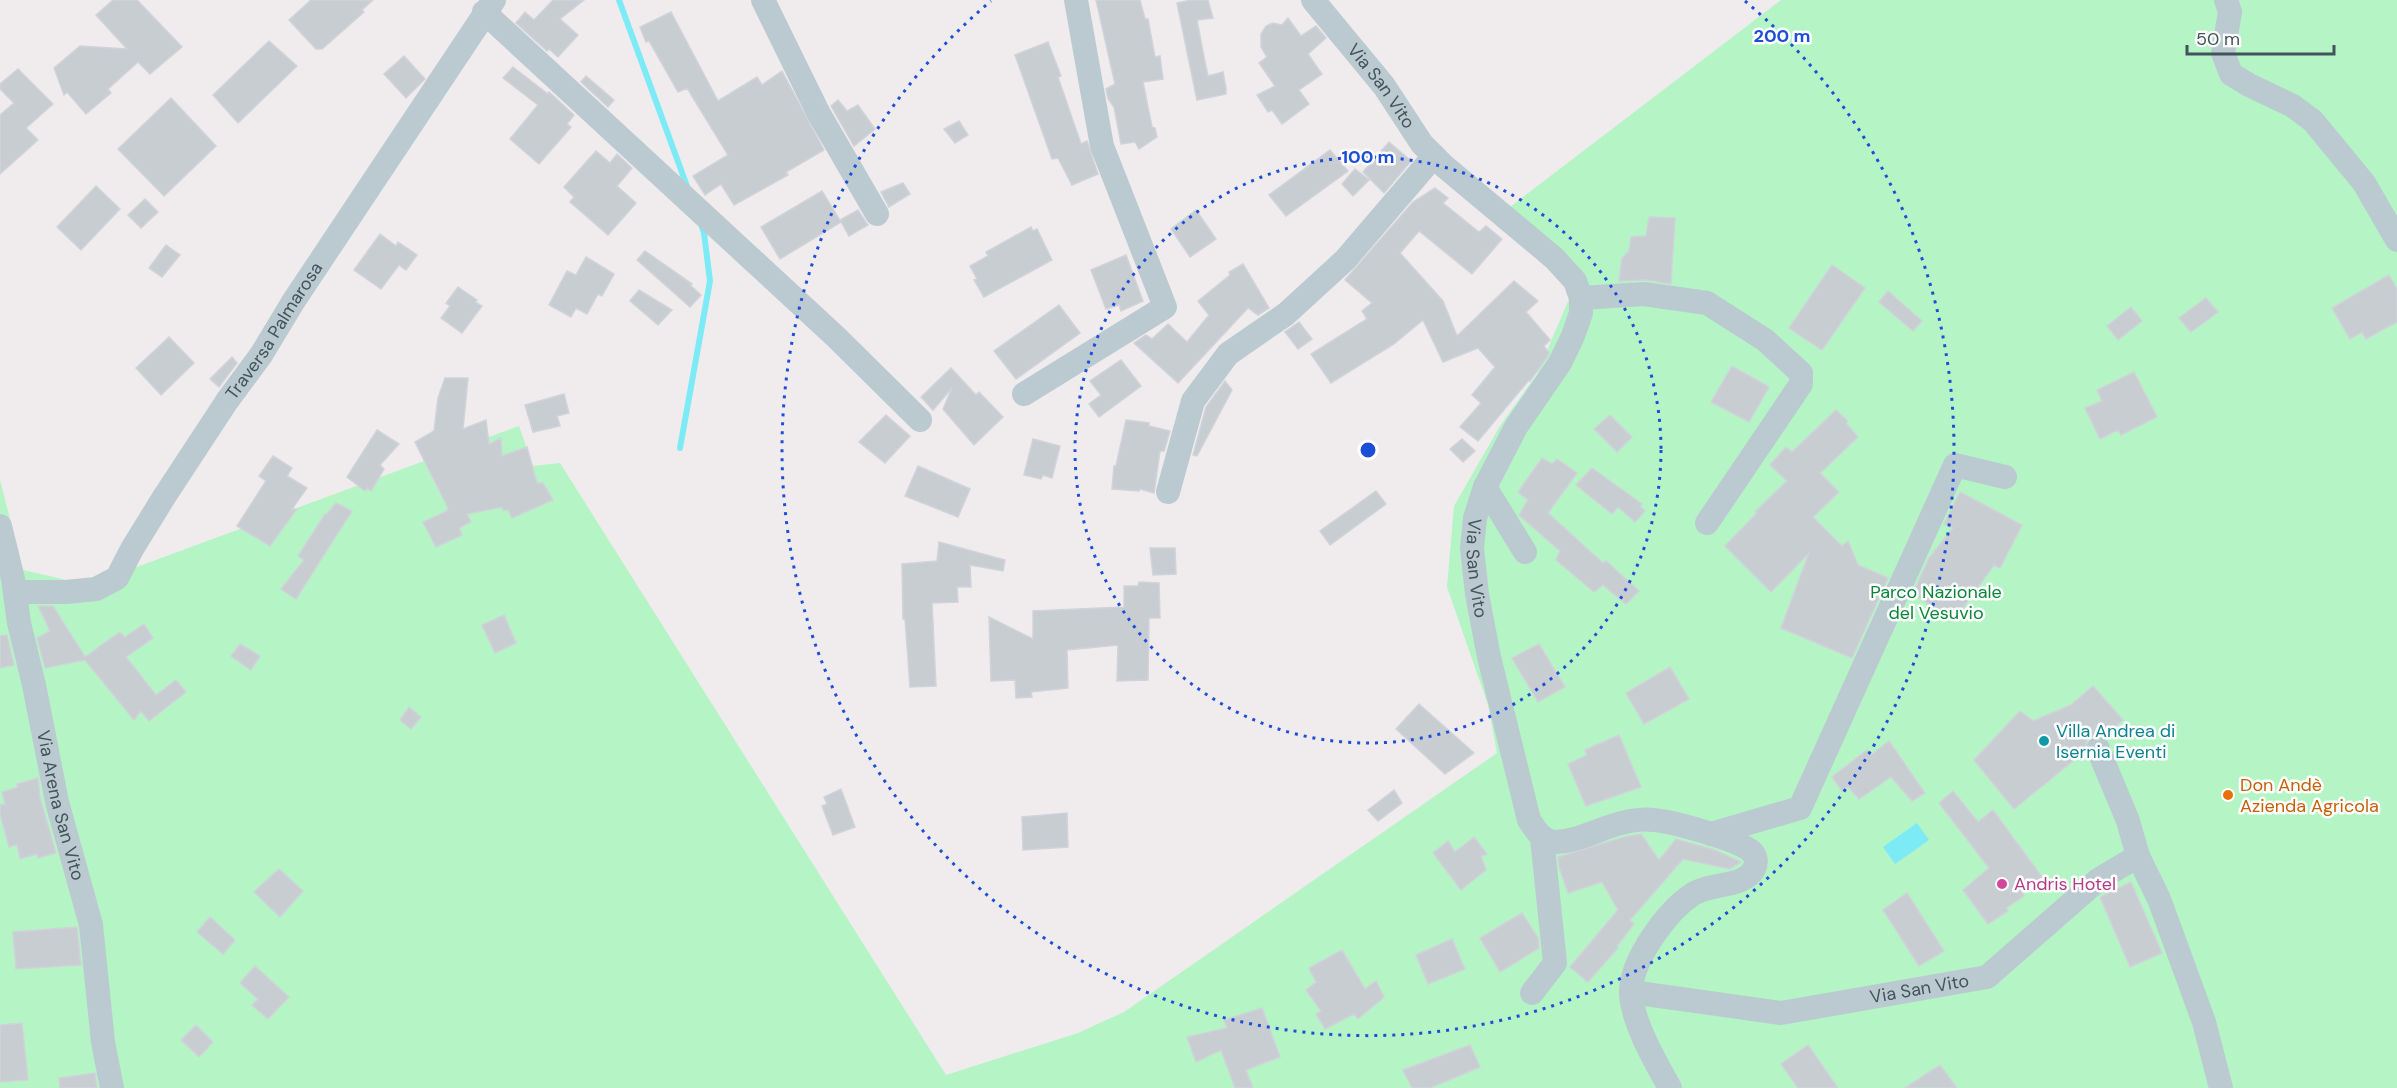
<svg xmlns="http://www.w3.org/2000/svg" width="2397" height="1088" font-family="'DM Sans',sans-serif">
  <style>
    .green { fill: #b4f4c5 }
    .water { fill: #7cebf6 }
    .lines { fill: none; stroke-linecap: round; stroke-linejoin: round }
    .stream { stroke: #7cebf6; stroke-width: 6 }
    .building { fill: #c8cdd2; stroke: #d0d3d9; stroke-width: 1.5 }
    .minor { stroke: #bbcad1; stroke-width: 24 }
    .ring { fill: none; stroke: #1d4ed8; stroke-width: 3; stroke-dasharray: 3 6 }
    .culture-dot { fill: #0f9aa8; stroke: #fff; stroke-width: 2 }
    .food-dot { fill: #e8710a; stroke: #fff; stroke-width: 2 }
    .hotel-dot { fill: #d1479c; stroke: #fff; stroke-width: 2 }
    .labels { text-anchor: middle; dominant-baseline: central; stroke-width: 5; stroke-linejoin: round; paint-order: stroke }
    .street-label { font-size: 18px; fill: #43535c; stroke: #fff }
    .park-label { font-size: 18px; fill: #0c853a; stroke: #fff }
    .culture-label { font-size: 18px; fill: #0d838f; stroke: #fff; text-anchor: start }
    .food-label { font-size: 18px; fill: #c56008; stroke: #fff; text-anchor: start }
    .hotel-label { font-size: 18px; fill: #b23c85; stroke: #fff; text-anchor: start }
    .centre { fill: #1d4ed8; stroke: #fff; stroke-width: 3 }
    .ring-label { font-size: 18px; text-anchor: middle; font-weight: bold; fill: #1d4ed8; stroke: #fff; stroke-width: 5; stroke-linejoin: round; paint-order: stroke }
  </style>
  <rect width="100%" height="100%" fill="#f0eced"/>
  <path class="green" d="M1781 0H2397V1088H0V480L23 570 88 585 519 426 533 466 560 463 946 1075 1078 1033 1124 1012 1497 753 1488 705 1447 587 1454 506 1500 426 1537 374 1572 292 1487 211 1506 210Z"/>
  <path class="water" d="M1917 823 1929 840 1895 864 1883 847Z"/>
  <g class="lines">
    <path class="stream" d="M619 0 688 189
      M680 448 710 281 704 233 701 224"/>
  </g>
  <path class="building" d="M113 0H137L182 47 150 74 138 62 108 89 111 93 86 114 67 92 64 95 54 68 80 46 127 49 96 15Z
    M311 0H373L362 10 364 12 322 49H316L289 20Z
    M553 0H584L560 19 578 35 558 57 549 49 547 51 516 23 525 12 534 20Z
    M1096 0H1140L1145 19H1148L1155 57 1160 56 1163 79 1143 82 1152 127 1155 128 1157 137 1139 149 1135 142 1121 144 1114 107 1108 99 1106 89 1115 84Z
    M1192 0H1208L1213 18 1197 20 1204 57 1208 76 1223 72 1226 88V94L1197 100 1177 3Z
    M671 12 718 101 757 77 762 85 782 71 824 150 786 172 788 175 734 205 721 184 705 195 693 176 728 155 687 88 678 92 649 41 646 42 640 27Z
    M1288 18 1301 36 1316 26 1326 38 1308 54 1322 74 1299 90 1309 104 1282 124 1272 110 1268 112 1257 95 1275 86 1259 63 1267 57 1261 47V34L1266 26 1273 23 1282 25Z
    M269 41 297 66 238 123 213 95Z
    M1048 42 1061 76 1058 77 1081 144 1087 141 1098 174 1072 185 1058 158 1052 159 1015 55Z
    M404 56 425 79 406 98 384 74Z
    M513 67 548 94 549 92 574 115 567 124 571 127 539 164 510 139 538 105 503 78Z
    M18 69 53 104 26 128 38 140 0 174V115L14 103 0 89V84Z
    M586 76 614 100 608 107 581 82Z
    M171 98 216 146 164 196 118 149Z
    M838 100 847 111 858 105 875 129 854 146 831 106Z
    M959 121 968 135 955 143 944 129Z
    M1389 142 1411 161 1384 193 1363 172Z
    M1330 150 1348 171 1286 216 1269 195Z
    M596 151 610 163 617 154 632 168 617 186 636 203 608 235 570 202 574 197 564 187Z
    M1355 169 1369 180 1353 196 1342 184Z
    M903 183 910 194 889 207 881 192Z
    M96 186 120 209 81 250 57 227Z
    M1435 188 1448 198 1443 203 1479 232 1486 226 1502 239 1472 274 1419 231 1400 253 1443 301 1457 336 1514 281 1538 301 1526 312 1550 340 1544 346 1549 353 1548 356 1530 381 1529 380 1478 441 1460 427 1481 403 1472 395 1495 367 1478 348 1443 362 1423 320 1394 344 1331 383 1311 354 1367 319 1362 311 1372 303 1345 280 1413 202Z
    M822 191 841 222 780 259 761 227Z
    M145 199 158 212 141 228 128 215Z
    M858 210 868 225 849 236 840 220Z
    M1196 210 1216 239 1190 257 1171 229Z
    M1649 217 1675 218 1671 284 1646 280 1619 281 1622 258 1629 251 1631 237 1646 236Z
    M1031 227 1033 231 1037 229 1052 260 984 297 974 280 977 279 970 266 988 256 986 252Z
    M380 234 396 246 398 242 417 255 406 270 399 265 381 289 354 270Z
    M166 245 180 255 162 277 149 268Z
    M645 251 692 284 690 285 701 295 690 307 637 260Z
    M1126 255 1143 301 1121 311 1119 305 1106 309 1091 270Z
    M586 257 614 274 602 296 598 294 587 314 576 308 571 317 549 305 567 271 576 275Z
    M1243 264 1269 308 1258 315 1248 308 1178 383 1134 343 1146 335 1152 339 1168 324 1187 342 1209 315 1198 301 1230 275 1229 272Z
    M1832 265 1865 288 1822 350 1789 328Z
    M2389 275 2397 289V322L2366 339 2362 332 2350 339 2332 308Z
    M458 287 477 300 475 302 482 306 462 333 441 318 450 306 446 303Z
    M639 290 672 310 658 325 630 301Z
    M1888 291 1922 321 1913 331 1879 302Z
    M2206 298 2218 312 2191 332 2179 318Z
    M1059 305 1080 333 1016 379 994 351Z
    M2131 307 2142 321 2118 340 2107 326Z
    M1299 322 1312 339 1298 349 1285 332Z
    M169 337 194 363 161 395 136 368Z
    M232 357 237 363 219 387 210 379Z
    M1121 360 1141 386 1099 417 1089 404 1101 395 1090 381Z
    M1732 366 1769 387 1749 422 1711 402Z
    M951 368 976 395 979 392 1003 417 974 445 943 409 952 388 933 410 921 397Z
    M2134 372 2157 417 2121 435 2118 430 2100 439 2085 408 2102 401 2097 390Z
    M445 378H468L463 429 486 420 489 444 501 438 502 456 527 447 537 483H543L553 500 512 518 508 510H503L502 507 467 514 471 522 459 528 462 535 436 547 423 522 447 511 448 508 415 442 434 431 438 398Z
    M1225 381 1232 390 1197 456 1193 455 1206 407Z
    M564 394 569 413 557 416 560 426 533 432 525 405Z
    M1836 410 1848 421 1846 423 1858 437 1820 473 1839 492 1813 517 1842 546 1848 541 1858 565 1888 578 1852 658 1781 628 1809 553 1771 592 1725 546 1757 513 1755 512 1787 481 1770 465 1786 447 1792 452Z
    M886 415 910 436 885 463 859 442Z
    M1610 415 1632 437 1617 452 1594 429Z
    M1126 420 1149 423V426L1170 431 1164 451H1160L1154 493 1140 489 1139 491 1112 489 1114 466H1116Z
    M377 430 399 444 380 465 384 469 371 491 367 488 365 491 347 477Z
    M1033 439 1060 446 1052 478 1043 475 1041 479 1024 475Z
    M1462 439 1475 451 1463 462 1450 449Z
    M273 456 292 468 287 476 307 488 292 509H297L270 546 237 526 266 481 259 476Z
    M1542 458 1552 464 1557 459 1577 473 1548 513 1603 563 1606 561 1639 591 1626 604 1603 585 1594 592 1556 560 1560 551 1519 515 1528 500 1518 492Z
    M918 466 970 489 958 517 905 496Z
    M1592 468 1642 504 1640 506 1645 511 1635 522 1618 507 1612 514 1576 485Z
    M1376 491 1386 504 1330 545 1320 531Z
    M1960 492 2022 525 2000 568 1994 565 1953 622 1913 593 1929 558 1953 528 1944 524Z
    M336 503 352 511 296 599 281 589 304 560 298 556 325 514H327Z
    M939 542 1005 560 1003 571 970 565 971 587H957L958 602 932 603 936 686 910 687 905 619H903L902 564 937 561Z
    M1150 548H1175L1176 574 1153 575Z
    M1139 582 1159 583 1160 618H1149L1148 680 1117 681 1118 645 1067 650 1068 688 1031 692 1032 697 1016 698 1015 680 991 681 989 617 1033 639V611L1124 607V586H1138Z
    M38 606H53L85 657 120 632 125 637 144 624 153 638 126 657 156 695 176 680 186 692 149 721 141 711 134 720 85 660 45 668 37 638 50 631Z
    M504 615 516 643 495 653 482 625Z
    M7 635 14 665 0 668V636Z
    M240 644 260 656 251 670 231 656Z
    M1539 644 1565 687 1538 702 1512 658Z
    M1670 667 1689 699 1644 724 1626 693Z
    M2093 686 2123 720 2103 736H2093L2087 740 2084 752 2014 809 1974 760 2020 711 2033 721 2071 705Z
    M1419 704 1474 753 1445 774 1396 729Z
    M409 707 421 717 411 729 400 720Z
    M1619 735 1641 787 1586 806 1568 764 1587 755 1585 750Z
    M1889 741 1925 793 1912 801 1891 777 1859 799 1848 787 1842 791 1832 777 1867 750 1871 755Z
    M38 778 40 797 56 853 38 858 37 854 20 859 17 845 9 847 0 814V805L5 804 2 792 18 787 17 784Z
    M841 789 855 827 833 835 822 806 827 804 824 797Z
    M1394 790 1402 803 1378 821 1368 810Z
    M1953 791 1978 822 1993 810 2042 877 2022 892 2024 896 2006 908 2008 911 1988 924 1963 890 1989 868 1939 803Z
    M1067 813 1068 847 1023 850 1022 817Z
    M1641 834 1659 860 1676 839 1715 850 1741 862 1730 869 1683 859 1630 920 1634 924 1617 946 1618 948 1588 982 1570 967 1618 910 1602 882 1568 893 1559 867 1558 857 1624 837Z
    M1474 837 1487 854 1481 856 1486 870 1461 890 1433 853 1448 841 1455 852Z
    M279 869 303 891 280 917 254 892Z
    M2131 882 2162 953 2130 967 2100 897Z
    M1907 893 1944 951 1919 966 1883 910Z
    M1522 913 1538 938 1539 948 1500 972 1480 938Z
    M210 917 235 940 223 954 197 932Z
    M77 927 81 965 16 969 13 932Z
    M1452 939 1465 969 1428 984 1416 955Z
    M1342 950 1365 989 1376 981 1384 997 1358 1019 1354 1014 1325 1029 1316 1014 1321 1011 1306 990 1316 982 1309 968Z
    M255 966 289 997 268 1019 252 1005 258 999 240 983Z
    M1262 1008 1280 1057 1246 1070 1253 1088H1235L1221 1050 1196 1062 1187 1037 1227 1028 1224 1020Z
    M22 1023 28 1080 0 1082V1025Z
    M196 1025 213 1042 199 1057 181 1040Z
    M1470 1045 1480 1067 1430 1088H1412L1403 1070Z
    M1808 1045 1838 1088H1798L1781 1064Z
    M1940 1065 1957 1088H1905Z
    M95 1073 97 1088H60L59 1078Z"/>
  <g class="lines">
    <g class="minor">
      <path d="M763 0 819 114 877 214"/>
      <path id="s1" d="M1313 0 1384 86 1422 144 1444 166 1554 258 1575 281 1581 298V313L1573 336 1560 363 1516 427 1485 487 1475 518 1472 548 1477 594 1489 657 1529 820C1536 830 1542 842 1556 842 1582 841 1605 825 1630 821 1637 820 1646 819 1653 820 1671 821 1740 840 1752 852 1756 856 1757 863 1754 869 1744 888 1709 883 1693 894 1667 911 1631 960 1631 992 1631 1020 1656 1063 1670 1088"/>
      <path d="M2226 0 2230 12 2223 53 2231 74 2249 85 2293 106 2313 121 2364 183 2397 240"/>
      <path d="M484 12 836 337 920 420"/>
      <path d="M1581 298 1644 294 1707 303 1765 340 1801 373V384L1707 523"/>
      <path d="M1024 394 1165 307 1102 146 1076 0"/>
      <path d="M1485 487 1525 552"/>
      <path d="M1168 492 1193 401 1228 354 1286 314 1345 260 1434 156"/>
      <path id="s2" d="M0 526 13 579 19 623 34 685 57 802 91 925 103 1042 112 1088"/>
      <path id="s3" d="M15 592H66L96 589 117 578 132 549 164 497 227 401 261 355 293 302 494 0"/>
      <path d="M2098 749 2128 821 2138 856"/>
      <path d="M1711 834 1800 808 1955 465 2005 477"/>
      <path id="s4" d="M1631 992 1781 1013 1987 977 2098 880 2138 856 2159 899 2204 1022 2221 1088"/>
      <path d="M1532 993 1555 963 1542 838"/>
    </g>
  </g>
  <g class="ring">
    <circle cx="1368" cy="450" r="293"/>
    <path d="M1745 1A586 586 0 1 1 991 1"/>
  </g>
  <circle class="culture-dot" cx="2044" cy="741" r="6"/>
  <circle class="food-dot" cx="2228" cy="795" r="6"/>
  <circle class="hotel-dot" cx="2002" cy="884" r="6"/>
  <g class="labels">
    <g class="street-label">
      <text stroke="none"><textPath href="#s1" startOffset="110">Via San Vito</textPath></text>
      <text stroke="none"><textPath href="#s3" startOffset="398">Traversa Palmarosa</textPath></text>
      <text stroke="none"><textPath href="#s1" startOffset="702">Via San Vito</textPath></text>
      <text stroke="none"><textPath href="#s2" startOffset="286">Via Arena San Vito</textPath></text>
      <text stroke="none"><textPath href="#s4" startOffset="292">Via San Vito</textPath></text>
    </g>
    <g class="park-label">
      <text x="1936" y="592">Parco Nazionale<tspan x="1936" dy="21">del Vesuvio</tspan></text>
    </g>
    <g class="culture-label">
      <text x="2056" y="731">Villa Andrea di<tspan x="2056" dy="21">Isernia Eventi</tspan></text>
    </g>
    <g class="food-label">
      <text x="2240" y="785">Don Andè<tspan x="2240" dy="21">Azienda Agricola</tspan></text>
    </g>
    <g class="hotel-label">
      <text x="2014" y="884">Andris Hotel</text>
    </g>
  </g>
  <circle cx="1368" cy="450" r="9" class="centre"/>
  <g class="ring-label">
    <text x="1782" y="42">200 m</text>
    <text x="1368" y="163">100 m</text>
  </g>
  <path d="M2187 45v9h147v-9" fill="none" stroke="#43535c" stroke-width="3"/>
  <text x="2196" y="45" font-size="18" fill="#43535c" stroke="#ffffff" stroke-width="4.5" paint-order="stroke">50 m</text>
</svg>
